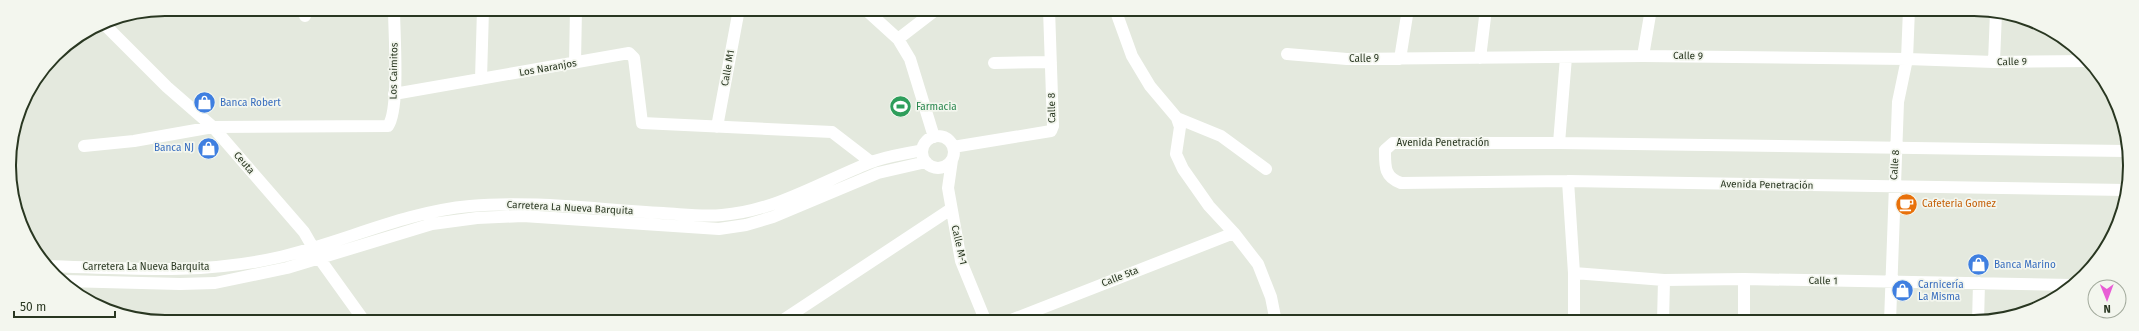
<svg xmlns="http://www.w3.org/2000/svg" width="2139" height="331" font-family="'Fira Sans',sans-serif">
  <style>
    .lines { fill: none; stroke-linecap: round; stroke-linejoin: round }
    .minor { stroke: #fff; stroke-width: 12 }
    .labels { text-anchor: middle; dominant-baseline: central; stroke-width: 3.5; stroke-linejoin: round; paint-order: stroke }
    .street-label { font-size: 10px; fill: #293721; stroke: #f3f6ee }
    .shop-label { font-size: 10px; fill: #366cbe; stroke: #f3f6ee; text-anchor: start }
    .leisure-label { font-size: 10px; fill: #27864d; stroke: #f3f6ee; text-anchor: start }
    .food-label { font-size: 10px; fill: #c56008; stroke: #f3f6ee; text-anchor: start }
    .rim { fill: none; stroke: #293721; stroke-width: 2 }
  </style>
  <rect width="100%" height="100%" fill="#e4e9de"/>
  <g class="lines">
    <path class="minor" d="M865 9 898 39 910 59 934 137
      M1115 9 1132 56 1150 86 1177 118 1180 127 1176 154 1183 169 1209 206 1234 233 1258 264 1271 297 1276 322
      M305 16V9
      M103 23 167 87 213 127 304 232 319 258 365 322
      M898 39 937 9
      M1287 54 1347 59 1643 56 1907 59 1994 62 2090 61
      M1643 56 1651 9
      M1480 58 1486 9
      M1400 59 1408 9
      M1994 62 1996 12
      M575 63 576 9
      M994 63 1051 62
      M481 79 483 9
      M394 94 629 53 634 58 642 123 832 132 871 162
      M1177 118 1221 136 1266 169
      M717 127 739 9
      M922 152a16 16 0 1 1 32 0a16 16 0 1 1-32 0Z
      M1559 143 1566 57
      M84 146 134 141 213 127 388 126C400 109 394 33 394 9
      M953 147 1051 131 1053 126 1049 9
      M952 160 948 188 961 261 986 322
      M1568 181 1574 273V322
      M2126 190 1568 181 1401 183C1384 177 1385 166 1385 150L1393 143H1559L2126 151
      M46 266C123 268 199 275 275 258 340 244 402 212 470 206 534 200 599 210 663 213 682 214 702 217 722 215 775 211 821 182 869 163 885 156 905 154 922 150
      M1574 273 1664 280 1744 279 2072 285
      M64 281 180 284 215 283 287 268 432 224 477 218 523 216 719 229 746 225 773 217 878 173 926 162
      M780 322 951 209
      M1006 322 1234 233
      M1663 322 1664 280
      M1744 322V279
      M1890 322 1898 102 1907 59 1909 9
      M1978 322 1979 283"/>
  </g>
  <defs>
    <symbol id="shop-disc" viewBox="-11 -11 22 22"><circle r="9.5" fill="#3f7fe0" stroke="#f3f6ee"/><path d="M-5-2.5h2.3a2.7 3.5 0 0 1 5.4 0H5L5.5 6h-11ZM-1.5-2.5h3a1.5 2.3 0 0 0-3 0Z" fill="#fff"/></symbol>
    <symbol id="stadium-disc" viewBox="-11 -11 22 22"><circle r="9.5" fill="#2e9e5b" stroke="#f3f6ee"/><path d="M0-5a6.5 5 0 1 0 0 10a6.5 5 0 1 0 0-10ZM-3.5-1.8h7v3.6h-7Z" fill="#fff"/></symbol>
    <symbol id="cafe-disc" viewBox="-11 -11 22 22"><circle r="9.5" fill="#e8710a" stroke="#f3f6ee"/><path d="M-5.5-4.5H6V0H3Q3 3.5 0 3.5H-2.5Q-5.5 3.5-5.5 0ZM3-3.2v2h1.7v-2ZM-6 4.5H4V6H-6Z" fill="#fff"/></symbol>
  </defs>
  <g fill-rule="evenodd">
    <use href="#shop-disc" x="192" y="90" width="25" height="25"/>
    <use href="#stadium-disc" x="888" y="94" width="25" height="25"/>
    <use href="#shop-disc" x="196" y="136" width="25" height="25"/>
    <use href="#cafe-disc" x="1894" y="192" width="25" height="25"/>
    <use href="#shop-disc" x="1966" y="252" width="25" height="25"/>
    <use href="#shop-disc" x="1890" y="278" width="25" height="25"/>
  </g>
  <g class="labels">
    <g class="street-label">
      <text transform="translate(1688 56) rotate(1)">Calle 9</text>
      <text x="1364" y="59">Calle 9</text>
      <text transform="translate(2012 62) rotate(-1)">Calle 9</text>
      <text transform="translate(548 68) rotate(-10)">Los Naranjos</text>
      <text transform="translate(728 68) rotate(-80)">Calle M1</text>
      <text transform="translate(394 71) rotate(-89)">Los Caimitos</text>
      <text transform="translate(1052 108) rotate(-91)">Calle 8</text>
      <text x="1443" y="143">Avenida Penetración</text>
      <text transform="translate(244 163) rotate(49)">Ceuta</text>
      <text transform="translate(1895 165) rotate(-86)">Calle 8</text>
      <text transform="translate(1767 185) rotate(1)">Avenida Penetración</text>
      <text transform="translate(570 208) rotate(3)">Carretera La Nueva Barquita</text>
      <text transform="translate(959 245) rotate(77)">Calle M-1</text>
      <text x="146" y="267">Carretera La Nueva Barquita</text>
      <text transform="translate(1120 277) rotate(-21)">Calle 5ta</text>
      <text transform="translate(1823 281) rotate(1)">Calle 1</text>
    </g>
    <g class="shop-label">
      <text x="220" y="103">Banca Robert</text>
      <text x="194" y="148" text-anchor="end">Banca NJ</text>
      <text x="1994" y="265">Banca Marino</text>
      <text x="1918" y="285">Carnicería<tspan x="1918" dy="12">La Misma</tspan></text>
    </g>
    <g class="leisure-label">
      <text x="916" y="107">Farmacia</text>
    </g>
    <g class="food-label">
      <text x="1922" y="204">Cafeteria Gomez</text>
    </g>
  </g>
  <path d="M0 0H2139V331H0ZM165 16H1974A149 149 0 0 1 2123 165V166A149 149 0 0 1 1974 315H165A149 149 0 0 1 16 166V165A149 149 0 0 1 165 16Z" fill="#f3f6ee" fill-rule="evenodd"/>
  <path class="rim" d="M165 16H1974A149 149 0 0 1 2123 165V166A149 149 0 0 1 1974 315H165A149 149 0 0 1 16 166V165A149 149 0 0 1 165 16Z"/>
  <g transform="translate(2107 299) rotate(179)"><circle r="19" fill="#f3f6ee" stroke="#a2aa9c"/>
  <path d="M0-3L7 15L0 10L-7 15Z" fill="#e85dd5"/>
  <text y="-6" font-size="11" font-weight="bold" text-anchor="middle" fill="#293721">N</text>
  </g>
  <path d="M14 311v6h101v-6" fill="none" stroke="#293721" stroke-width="2"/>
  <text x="20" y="311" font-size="12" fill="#293721" stroke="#f3f6ee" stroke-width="3" paint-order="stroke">50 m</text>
</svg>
